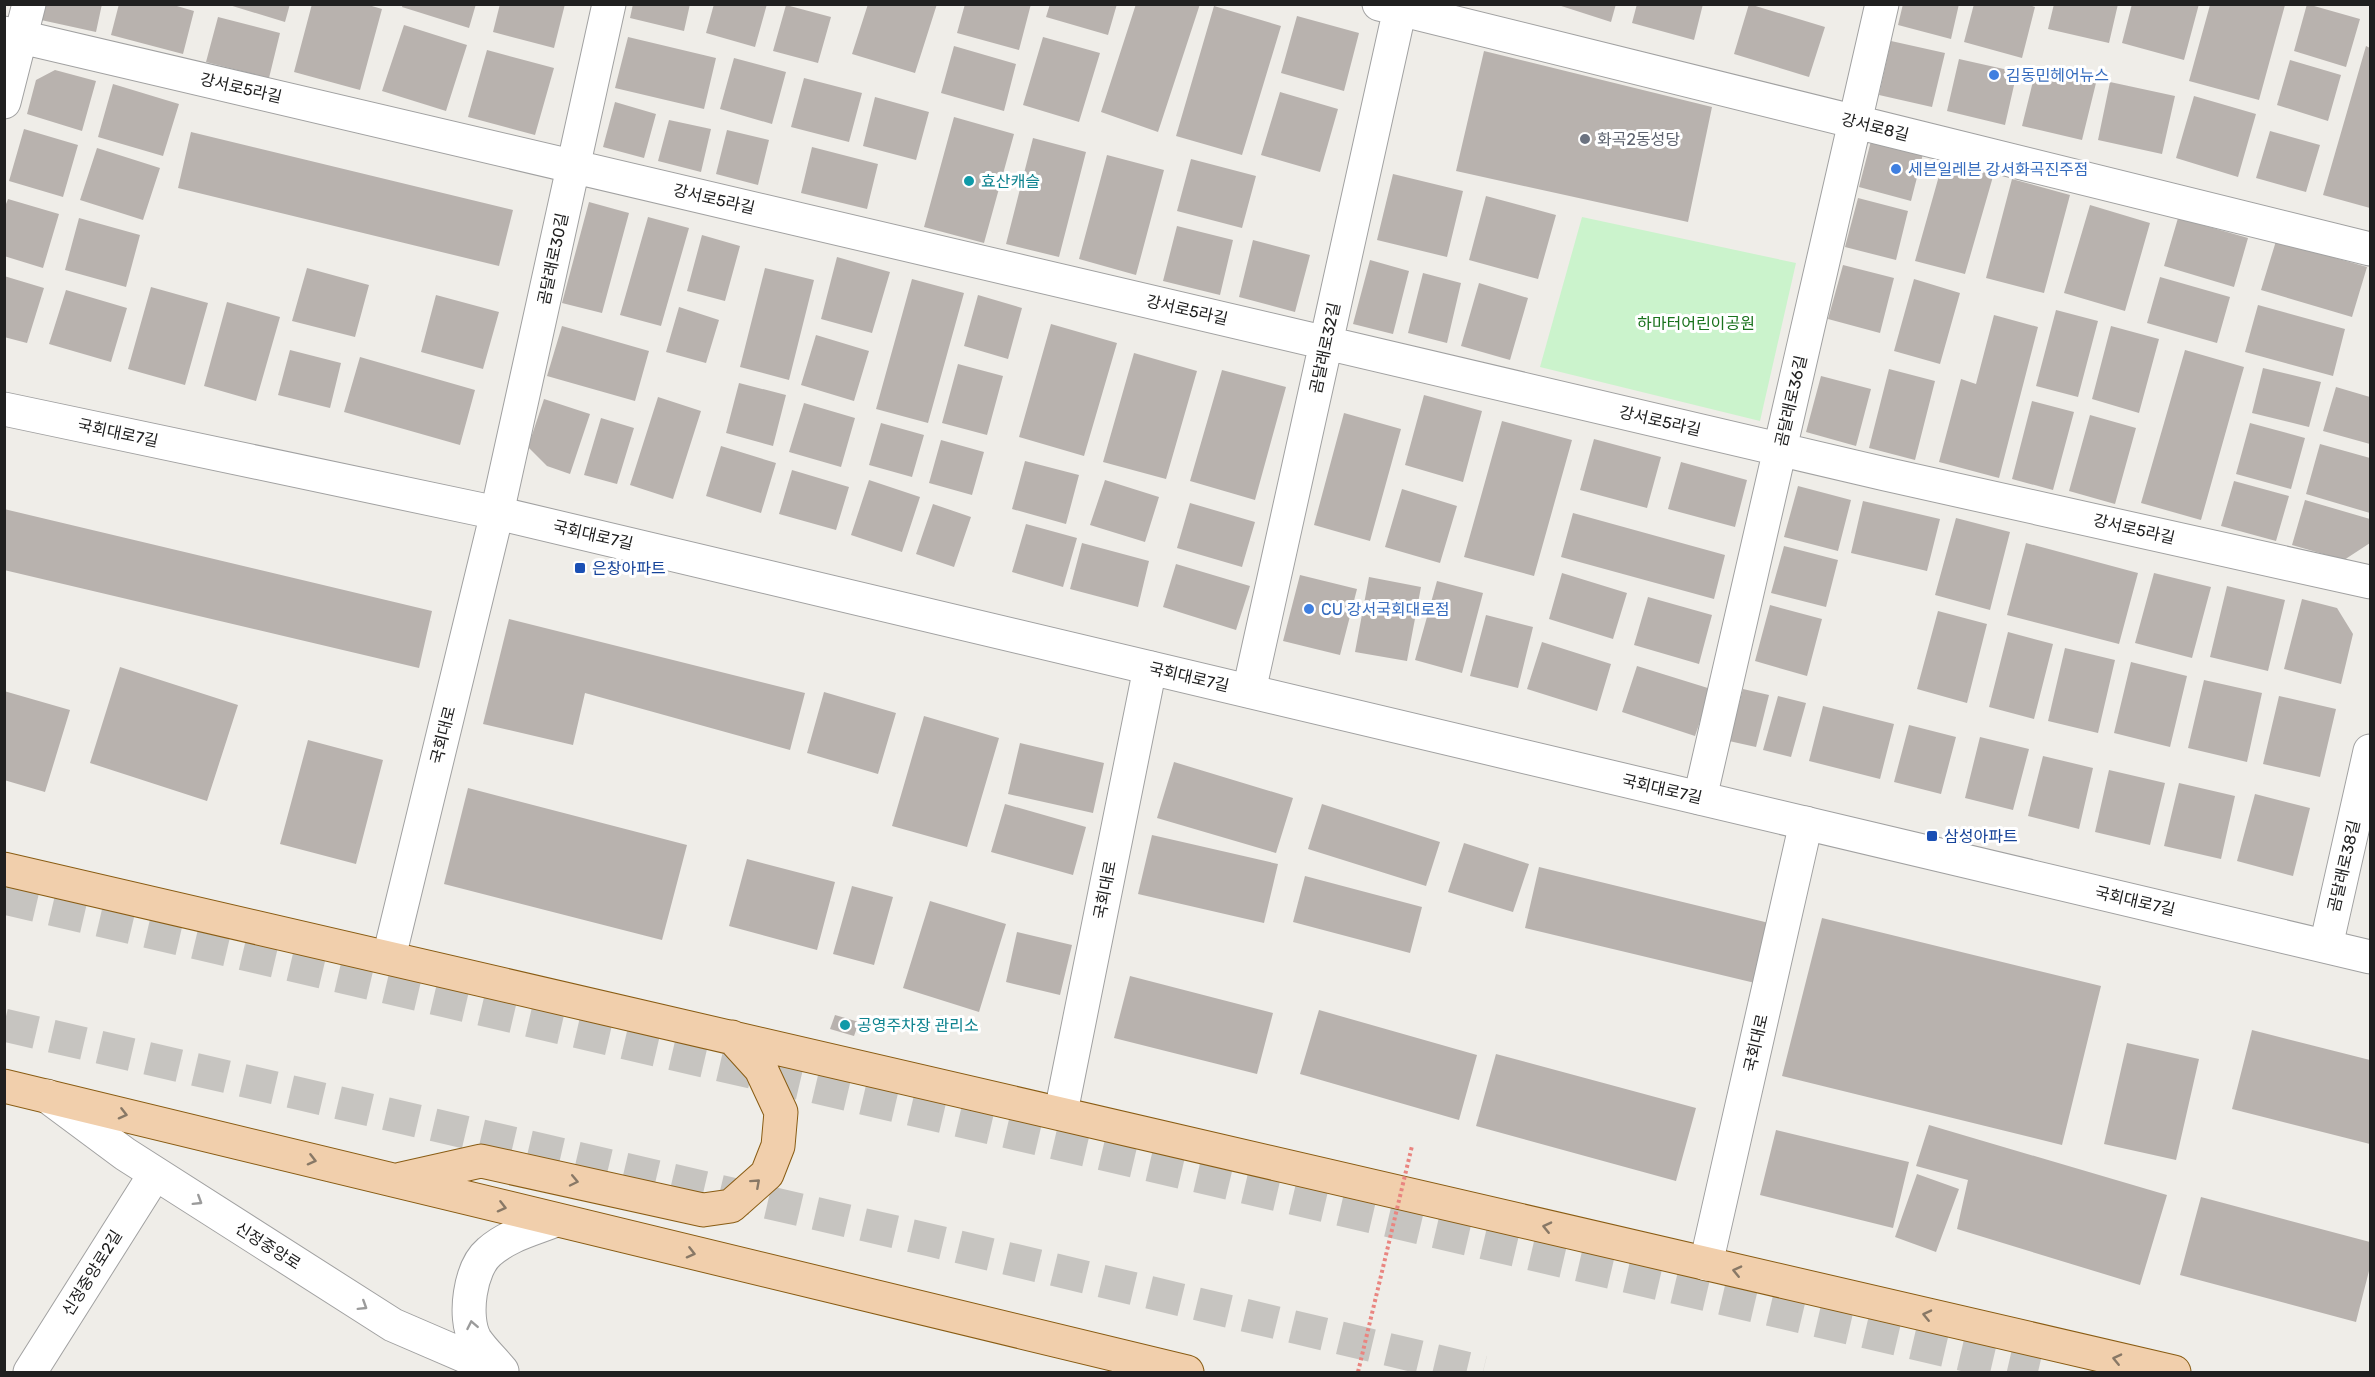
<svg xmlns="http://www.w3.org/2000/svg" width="2375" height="1377" font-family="Rubik,'Noto Sans KR',sans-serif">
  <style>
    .park { fill: #cbf3cc }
    .building { fill: #b8b2ae }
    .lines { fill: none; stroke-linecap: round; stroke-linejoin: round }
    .trunk-tunnel { stroke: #c6c4c0; stroke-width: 33; stroke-dasharray: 33 16; stroke-linecap: butt }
    .minor-casing { stroke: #a1a1a1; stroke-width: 35 }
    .tertiary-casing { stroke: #a1a1a1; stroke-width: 35 }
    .primary-casing { stroke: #895c13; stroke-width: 35 }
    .minor { stroke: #fff; stroke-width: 33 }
    .tertiary { stroke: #fff; stroke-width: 33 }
    .primary { stroke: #f1cfac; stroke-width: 33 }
    .path-bridge { stroke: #e98580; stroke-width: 4; stroke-dasharray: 3 3; stroke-linecap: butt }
    .oneway { stroke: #887866 }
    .oneway2 { stroke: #9b9b9b }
    .shop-dot { fill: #3f7fe0; stroke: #fff; stroke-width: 2 }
    .worship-dot { fill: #6b7280; stroke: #fff; stroke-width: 2 }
    .culture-dot { fill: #0f9aa8; stroke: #fff; stroke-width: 2 }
    .transit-dot { fill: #1a4fb4; stroke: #fff; stroke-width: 2 }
    .labels { text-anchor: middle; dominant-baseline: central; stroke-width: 6; stroke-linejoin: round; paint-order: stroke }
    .shop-label { font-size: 16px; fill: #366cbe; stroke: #fff; text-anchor: start }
    .street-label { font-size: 16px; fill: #202020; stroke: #fff }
    .worship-label { font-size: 16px; fill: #5b616d; stroke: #fff; text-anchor: start }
    .culture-label { font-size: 16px; fill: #0d838f; stroke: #fff; text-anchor: start }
    .park-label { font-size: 16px; fill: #1a721d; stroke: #fff }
    .transit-label { font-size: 16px; fill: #164399; stroke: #fff; text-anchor: start }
  </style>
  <rect width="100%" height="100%" fill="#efede8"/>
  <path class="park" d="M1582 217 1796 263 1760 421 1540 367Z"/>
  <path class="building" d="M44 4H102L96 32 41 20Z
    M119 4H170L194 11 183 54 111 35Z
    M226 4H290L285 22Z
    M312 4H365L382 9 360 90 294 72Z
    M403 4H476L469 28 402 7Z
    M500 4H565L554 48 493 32Z
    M633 4H690L684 31 630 18Z
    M714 4H767L755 47 706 33Z
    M868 4H937L915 73 852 54Z
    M965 4H1031L1019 50 957 33Z
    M1050 4H1117L1108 35 1046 17Z
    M1136 4H1200L1158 132 1101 112Z
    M1555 4H1616L1611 22Z
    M1637 4H1703L1694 40 1632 23Z
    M1749 4 1825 27 1809 77 1734 54Z
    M1903 4H1959L1951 39 1898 25Z
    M1974 4H2027L2035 7 2022 58 1964 42Z
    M2054 4H2118L2109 43 2048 29Z
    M2132 4H2199L2184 60 2122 43Z
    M2307 4 2360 19 2346 67 2294 51Z
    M786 5 831 17 818 63 773 51Z
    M2210 5H2285L2259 100 2189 81Z
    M1214 6 1281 26 1242 155 1176 136Z
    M1297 16 1359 33 1344 91 1281 73Z
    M218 17 280 33 269 78 206 62Z
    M404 25 467 45 446 111 382 91Z
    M628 37 716 58 704 109 615 88Z
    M1043 37 1100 53 1079 122 1023 105Z
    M1891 41 1945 53 1932 107 1879 95Z
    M954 46 1016 64 1004 111 941 93Z
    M2366 46 2370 48V208L2323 195Z
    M487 50 554 68 535 135 468 117Z
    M1484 51 1712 107 1688 222 1456 171Z
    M734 58 786 72 772 124 720 109Z
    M1959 59 2017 72 2005 125 1947 111Z
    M2290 60 2341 75 2328 121 2277 105Z
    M2036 69 2096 83 2082 140 2022 126Z
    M55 70 96 81 82 131 27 114 36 80Z
    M804 78 862 93 849 142 791 127Z
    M2110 82 2175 96 2162 154 2098 140Z
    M113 84 179 104 163 156 98 137Z
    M1280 92 1338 109 1320 172 1261 155Z
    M2194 96 2256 114 2238 177 2176 158Z
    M875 97 929 112 916 160 863 146Z
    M615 102 656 114 644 158 603 147Z
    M954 117 1014 134 984 243 924 227Z
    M669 120 711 129 701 172 658 161Z
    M24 129 78 145 63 197 9 181Z
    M727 130 769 140 758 185 716 174Z
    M2270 131 2320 145 2306 192 2256 178Z
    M191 132 513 210 499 266 178 188Z
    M1033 138 1086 152 1059 257 1006 244Z
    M1871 141 1923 154 1911 201 1859 187Z
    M812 147 878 164 867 209 801 193Z
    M97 148 160 168 143 220 80 200Z
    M1107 155 1164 170 1136 275 1079 259Z
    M1944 158 1994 173 1965 274 1915 261Z
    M1191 159 1256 176 1242 228 1177 211Z
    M1393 174 1463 191 1447 257 1377 240Z
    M2012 179 2070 195 2044 293 1986 278Z
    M1486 196 1556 215 1538 279 1469 260Z
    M1858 198 1908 211 1896 260 1845 247Z
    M8 199 59 214 43 268 4 256V209Z
    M589 202 629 213 602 313 562 303Z
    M2090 205 2150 223 2125 311 2064 293Z
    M648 217 689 228 661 326 620 315Z
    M79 218 140 235 126 287 65 270Z
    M2178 218 2248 238 2234 287 2164 266Z
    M1177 226 1233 240 1220 295 1163 281Z
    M702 235 740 246 725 301 687 291Z
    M1253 240 1310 255 1295 312 1239 297Z
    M2276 241 2367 267 2352 317 2261 290Z
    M837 257 890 272 872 333 821 319Z
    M1370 260 1409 271 1393 334 1353 324Z
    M1843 265 1894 278 1880 333 1828 319Z
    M307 268 369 285 355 337 292 321Z
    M765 268 814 280 789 380 740 367Z
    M1423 273 1461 283 1447 343 1408 333Z
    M4 276 44 288 27 343 4 337Z
    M2160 277 2230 297 2217 343 2147 323Z
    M912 279 964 293 928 423 876 409Z
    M1914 279 1960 293 1940 364 1894 351Z
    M1479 283 1528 298 1510 360 1461 346Z
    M151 287 208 303 185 385 128 369Z
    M66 290 127 308 111 362 49 344Z
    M436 295 499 312 483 369 421 352Z
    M978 295 1022 308 1008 359 964 346Z
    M227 302 280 317 256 401 204 386Z
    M2258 305 2345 329 2333 376 2245 352Z
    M679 307 719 320 706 363 666 352Z
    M2056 310 2098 321 2078 397 2036 386Z
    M1994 315 2038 327 1999 478 1939 462 1961 379 1976 384Z
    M1051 324 1117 343 1084 456 1019 437Z
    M562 326 649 351 635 401 547 376Z
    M2111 326 2159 339 2139 413 2092 399Z
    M816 335 869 351 854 401 801 385Z
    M290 350 341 363 330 408 278 395Z
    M2185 350 2244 367 2201 520 2141 503Z
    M1134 353 1197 371 1166 479 1103 462Z
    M360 357 475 390 460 445 344 412Z
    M958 364 1003 376 987 435 942 423Z
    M2263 368 2321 382 2309 427 2252 413Z
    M1889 369 1935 381 1915 460 1869 448Z
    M1222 370 1286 387 1255 500 1190 481Z
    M1821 376 1871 389 1856 446 1806 432Z
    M739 383 786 395 773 446 726 433Z
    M2336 387 2370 397V444L2323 431Z
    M1424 395 1482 411 1463 482 1405 465Z
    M658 397 701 411 673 499 630 485Z
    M544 399 590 414 570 474 547 466 528 447Z
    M2032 401 2074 412 2053 490 2012 479Z
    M804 403 855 418 841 467 789 452Z
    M1344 413 1401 429 1370 541 1314 525Z
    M2090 415 2136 428 2115 504 2069 491Z
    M601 418 634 428 617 484 584 475Z
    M1502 421 1572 440 1534 576 1464 557Z
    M881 423 924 435 912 477 869 465Z
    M2250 423 2305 438 2291 489 2236 474Z
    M1594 439 1661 457 1647 508 1580 490Z
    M941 440 984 452 972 495 929 483Z
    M2320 444 2370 458V513L2306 494Z
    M721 446 776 463 761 513 706 496Z
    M1025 461 1079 475 1066 524 1012 509Z
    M1681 462 1747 480 1735 527 1668 509Z
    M792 470 849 487 836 530 779 514Z
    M869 480 920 497 902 552 851 535Z
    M1105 480 1159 497 1145 542 1090 525Z
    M2234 481 2289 496 2276 541 2221 526Z
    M1798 486 1851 500 1838 551 1784 537Z
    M1402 489 1457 506 1440 563 1385 547Z
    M2305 500 2370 519V543L2344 560 2292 545Z
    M1863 501 1940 519 1927 571 1851 553Z
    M1190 503 1255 522 1242 567 1177 548Z
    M933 504 971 517 954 567 916 554Z
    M4 509 432 611 419 668 4 570Z
    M1573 513 1725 555 1714 599 1561 557Z
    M1956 518 2010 532 1990 610 1935 595Z
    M1026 524 1077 538 1063 587 1012 572Z
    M1082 543 1149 561 1138 607 1070 589Z
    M2026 543 2138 573 2119 644 2007 615Z
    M1784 546 1838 560 1826 607 1771 593Z
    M1176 564 1250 586 1236 630 1163 607Z
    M1562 573 1627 593 1613 639 1549 619Z
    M2154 573 2211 587 2192 658 2135 643Z
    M1300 575 1357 589 1340 655 1283 641Z
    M1369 577 1421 587 1407 661 1355 652Z
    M1437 581 1483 593 1462 673 1415 660Z
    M2227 586 2285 600 2268 671 2210 657Z
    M1648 597 1712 615 1699 664 1634 645Z
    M2302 599 2337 608 2353 634 2341 684 2284 669Z
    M1770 605 1822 619 1807 676 1755 661Z
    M1938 611 1987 624 1967 703 1917 689Z
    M1486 615 1533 627 1518 688 1470 676Z
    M509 619 805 693 790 750 585 693 573 745 483 724Z
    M2008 632 2053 644 2034 719 1989 707Z
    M1542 642 1611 664 1597 711 1527 689Z
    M2065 648 2115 660 2098 733 2048 721Z
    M2131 662 2187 676 2170 747 2114 733Z
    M1637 666 1711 689 1695 736 1622 712Z
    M120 667 238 705 207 801 90 763Z
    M2204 680 2262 693 2247 762 2188 748Z
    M1743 689 1769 695 1756 747 1729 741Z
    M4 691 70 710 45 792 4 780Z
    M824 692 896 713 878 774 807 753Z
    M1778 696 1806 703 1791 757 1763 750Z
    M2279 696 2336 709 2320 777 2263 764Z
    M1823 706 1894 724 1880 779 1809 761Z
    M924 716 999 738 967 847 892 826Z
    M1909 725 1956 737 1941 794 1894 782Z
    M1980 737 2029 749 2013 810 1965 798Z
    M308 740 383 760 356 864 280 844Z
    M1020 743 1104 763 1093 813 1008 794Z
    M2043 756 2093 768 2079 829 2028 816Z
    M1174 762 1293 798 1276 853 1157 818Z
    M2109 770 2165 783 2150 845 2095 832Z
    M2179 783 2235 796 2221 859 2164 846Z
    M468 788 687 845 662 940 444 884Z
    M2255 794 2310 808 2293 876 2237 861Z
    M1005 804 1086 827 1073 875 991 852Z
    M1322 804 1440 842 1426 886 1308 849Z
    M1152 835 1278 864 1264 923 1138 894Z
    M1464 843 1529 864 1513 912 1448 892Z
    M747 859 835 882 817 950 729 926Z
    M1539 867 1769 923 1755 983 1525 928Z
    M1305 876 1422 907 1410 953 1293 922Z
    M852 886 893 897 874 965 833 954Z
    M930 901 1006 924 979 1012 903 988Z
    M1822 918 2101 986 2062 1145 1782 1076Z
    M1017 932 1072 945 1060 995 1006 982Z
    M1130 976 1273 1013 1257 1074 1114 1038Z
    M1319 1010 1477 1055 1459 1120 1300 1074Z
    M835 1015 859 1022 854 1036 830 1029Z
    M2252 1030 2370 1060V1144L2232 1109Z
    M2127 1043 2199 1059 2176 1160 2104 1144Z
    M1496 1054 1696 1108 1676 1181 1476 1126Z
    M1929 1125 2167 1195 2140 1285 1957 1229 1968 1180 1916 1166Z
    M1776 1130 1909 1162 1893 1228 1760 1195Z
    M1917 1174 1959 1189 1936 1252 1895 1237Z
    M2201 1197 2370 1242V1267L2356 1322 2180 1275Z"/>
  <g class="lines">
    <path class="trunk-tunnel" d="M4 898 2038 1372
      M4 1025 930 1240 1483 1372"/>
    <defs>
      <path id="minor" d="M1379 4 2370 249
        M4 33 1885 474 2370 582
        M4 102 29 4
        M1249 691 1401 4
        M1700 798 1882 4
        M2326 946 2370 751
        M389 957 497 513 609 4
        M1061 1112 1150 668
        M1706 1264 1806 823
        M30 1372 155 1174"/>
      <path id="tertiary" d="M4 409 497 513 2370 957
        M47 1096 125 1154 393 1325 502 1372
        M502 1371C494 1361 482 1350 475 1339 463 1317 470 1268 489 1252 508 1235 534 1229 556 1220"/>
      <path id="primary" d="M4 869 2174 1372
        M4 1086 1187 1372
        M401 1179 481 1161 703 1210 731 1206 767 1174 778 1146 781 1112 761 1069 732 1037"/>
    </defs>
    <use href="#minor" class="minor-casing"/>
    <use href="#tertiary" class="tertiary-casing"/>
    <use href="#primary" class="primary-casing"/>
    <use href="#minor" class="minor"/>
    <use href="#tertiary" class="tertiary"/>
    <use href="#primary" class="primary"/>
    <path class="path-bridge" d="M1358 1372 1412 1146"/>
  </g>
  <defs><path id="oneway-chevron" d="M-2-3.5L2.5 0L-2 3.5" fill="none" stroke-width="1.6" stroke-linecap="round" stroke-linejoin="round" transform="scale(1.5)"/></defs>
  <g class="oneway">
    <use href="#oneway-chevron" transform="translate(123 1114) rotate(14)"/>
    <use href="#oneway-chevron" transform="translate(312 1160) rotate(14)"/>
    <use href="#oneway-chevron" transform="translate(574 1181) rotate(12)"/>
    <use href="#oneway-chevron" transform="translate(756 1183) rotate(-42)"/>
    <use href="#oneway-chevron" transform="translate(502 1207) rotate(14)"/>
    <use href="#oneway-chevron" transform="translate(1547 1227) rotate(-167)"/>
    <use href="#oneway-chevron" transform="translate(691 1253) rotate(14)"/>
    <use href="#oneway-chevron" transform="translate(1737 1271) rotate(-167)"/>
    <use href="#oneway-chevron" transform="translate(1927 1315) rotate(-167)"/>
    <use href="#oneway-chevron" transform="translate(2117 1359) rotate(-167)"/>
  </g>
  <g class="oneway2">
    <use href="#oneway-chevron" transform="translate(198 1201) rotate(32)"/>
    <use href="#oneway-chevron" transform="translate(363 1306) rotate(32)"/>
    <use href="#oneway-chevron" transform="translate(472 1325) rotate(-101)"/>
  </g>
  <g class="shop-dot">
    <circle cx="1994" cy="75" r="6"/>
    <circle cx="1896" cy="169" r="6"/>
    <circle cx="1309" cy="609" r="6"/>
  </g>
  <circle class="worship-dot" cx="1585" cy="139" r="6"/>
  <g class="culture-dot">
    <circle cx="969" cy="181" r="6"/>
    <circle cx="845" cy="1025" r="6"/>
  </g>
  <g class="transit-dot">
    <rect x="574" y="562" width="12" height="12" rx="3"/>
    <rect x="1926" y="830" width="12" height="12" rx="3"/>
  </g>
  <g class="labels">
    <g class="shop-label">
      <text x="2006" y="75">김동민헤어뉴스</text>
      <text x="1908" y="169">세븐일레븐 강서화곡진주점</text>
      <text x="1321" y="609">CU 강서국회대로점</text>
    </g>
    <g class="street-label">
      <text transform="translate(241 88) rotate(13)">강서로5라길</text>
      <text transform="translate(1875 127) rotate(14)">강서로8길</text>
      <text transform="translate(714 199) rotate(13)">강서로5라길</text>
      <text transform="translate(553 259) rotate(-78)">곰달래로30길</text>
      <text transform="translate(1187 310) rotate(13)">강서로5라길</text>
      <text transform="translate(1325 348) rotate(-78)">곰달래로32길</text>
      <text transform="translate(1791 401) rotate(-77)">곰달래로36길</text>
      <text transform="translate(1660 421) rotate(13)">강서로5라길</text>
      <text transform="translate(118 433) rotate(12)">국회대로7길</text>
      <text transform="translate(2134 529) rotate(13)">강서로5라길</text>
      <text transform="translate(593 535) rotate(13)">국회대로7길</text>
      <text transform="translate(1189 677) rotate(13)">국회대로7길</text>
      <text transform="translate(443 735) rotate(-76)">국회대로</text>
      <text transform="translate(1662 789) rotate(13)">국회대로7길</text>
      <text transform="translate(2344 866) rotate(-77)">곰달래로38길</text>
      <text transform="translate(1105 890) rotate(-79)">국회대로</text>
      <text transform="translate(2135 901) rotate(13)">국회대로7길</text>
      <text transform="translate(1756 1043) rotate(-77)">국회대로</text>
      <text transform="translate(268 1246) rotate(32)">신정중앙로</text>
      <text transform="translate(92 1273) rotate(-58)">신정중앙로2길</text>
    </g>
    <g class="worship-label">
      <text x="1597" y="139">화곡2동성당</text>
    </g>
    <g class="culture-label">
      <text x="981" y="181">효산캐슬</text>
      <text x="857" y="1025">공영주차장 관리소</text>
    </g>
    <g class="park-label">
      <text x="1696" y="323">하마터어린이공원</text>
    </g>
    <g class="transit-label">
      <text x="592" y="568">은창아파트</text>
      <text x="1944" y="836">삼성아파트</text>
    </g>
  </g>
  <rect width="2375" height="1377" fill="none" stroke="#202020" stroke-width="12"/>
</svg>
